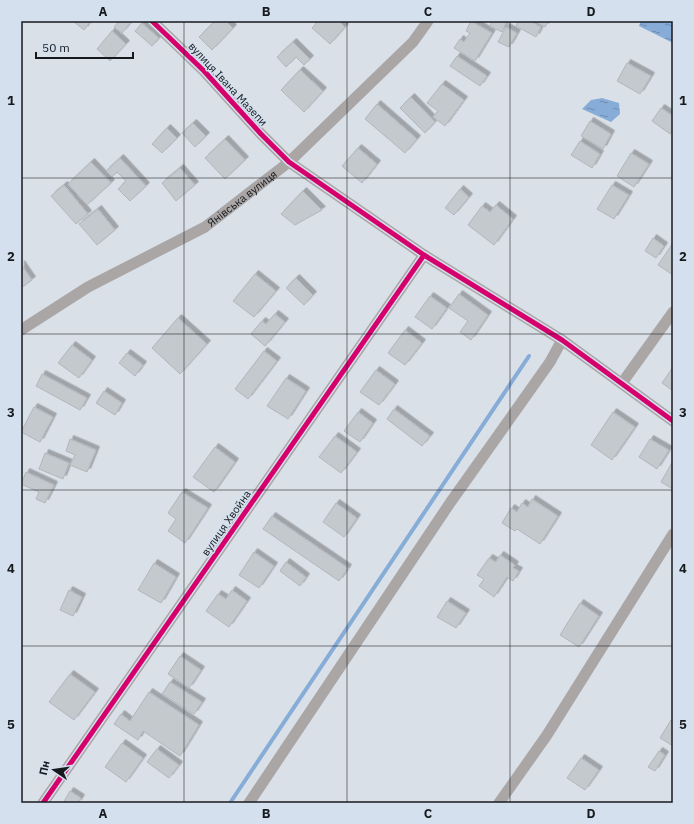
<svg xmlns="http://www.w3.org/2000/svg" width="694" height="824" font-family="'IBM Plex Sans',sans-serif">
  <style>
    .water { fill: url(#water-ripples) }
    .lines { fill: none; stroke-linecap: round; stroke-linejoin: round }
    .stream { stroke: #87acd7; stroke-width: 4 }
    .building { fill: #c4c9ce; stroke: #b1b6bc; filter: url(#shadow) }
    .minor { stroke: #aba6a6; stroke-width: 11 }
    .cycleway-casing { stroke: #d4e0ed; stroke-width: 8 }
    .cycleway { stroke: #d6006c; stroke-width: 5 }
    .grid { fill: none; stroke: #161a1e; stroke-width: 1; stroke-opacity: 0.55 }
    .labels { text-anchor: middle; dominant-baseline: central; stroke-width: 3; stroke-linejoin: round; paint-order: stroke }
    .street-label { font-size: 11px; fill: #161a1e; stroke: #d4e0ed }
    .neatline { fill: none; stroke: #161a1e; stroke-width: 1.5 }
    .grid-label { font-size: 13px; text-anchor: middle; font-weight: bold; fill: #161a1e }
  </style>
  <defs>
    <pattern id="water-ripples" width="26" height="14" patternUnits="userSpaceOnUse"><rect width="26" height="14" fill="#87acd7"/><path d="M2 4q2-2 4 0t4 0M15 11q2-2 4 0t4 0" fill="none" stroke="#6d8bae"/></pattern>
    <filter id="shadow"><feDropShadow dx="3.5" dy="-3.5" stdDeviation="0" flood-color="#0004"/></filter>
  </defs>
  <rect width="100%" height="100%" fill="#dae0e7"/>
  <path class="water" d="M641 21H673V43L639 26Z
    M602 98 619 103 620 114 611 122 582 109 591 100Z"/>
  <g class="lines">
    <path class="stream" d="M230 803 529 356"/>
  </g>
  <path class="building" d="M73 21H91L84 30Z
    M119 21H132L122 33 114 27Z
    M215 21H226L233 28 212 50 199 37Z
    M318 21H339L345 27 330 44 312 28Z
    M471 21 492 33 475 61 454 48 460 39 464 42 470 33 466 31Z
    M492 21H500L506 23 502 32 490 26Z
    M518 21H530L541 27 536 37 516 26Z
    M534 21H548L545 27Z
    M142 23 159 38 152 46 135 31Z
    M506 27 517 33 509 47 498 42Z
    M112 31 126 44 110 61 97 49Z
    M293 42 310 59 304 65 296 57 286 67 277 57Z
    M457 56 487 76 480 86 450 66Z
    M627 63 651 76 640 94 617 81Z
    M300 70 323 91 304 112 281 90Z
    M442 84 464 100 445 126 433 117 438 111 427 103Z
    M411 97 435 122 425 133 400 108Z
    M377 104 417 139 405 153 365 119Z
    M661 108 673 116V130L670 134 652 121Z
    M590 121 611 134 603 149 581 136Z
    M193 123 206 136 195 147 182 133Z
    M167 128 177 138 162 153 152 144Z
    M225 139 245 160 225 179 205 158Z
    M580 141 600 154 592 168 571 155Z
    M358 148 377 164 362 183 342 166Z
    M631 153 649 164 634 187 617 176Z
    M120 158 146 186 130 201 118 189 126 181 117 172 112 177 106 171Z
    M91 162 111 183 87 205 68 184Z
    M180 168 195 185 176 201 162 183Z
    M64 185 88 214 76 224 51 196Z
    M612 185 629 195 614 219 597 209Z
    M460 189 469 197 454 215 445 208Z
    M303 191 322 210 295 225 281 214Z
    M496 205 513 219 494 245 468 225 482 206 490 212Z
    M98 209 115 230 97 245 79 224Z
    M653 238 664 246 656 258 645 251Z
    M673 243V275L658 265Z
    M21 264 32 280 21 288Z
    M255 274 276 291 254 317 233 301Z
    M296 278 313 295 304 305 286 288Z
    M459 294 488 315 471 340 460 332 468 321 449 308Z
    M430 296 447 308 432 329 415 317Z
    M275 314 285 322 265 346 251 334 262 321 266 324Z
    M178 318 207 344 180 374 152 348Z
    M405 330 422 343 405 365 388 353Z
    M72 345 92 360 79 378 58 363Z
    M264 351 277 361 248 399 235 389Z
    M127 353 143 365 135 376 119 363Z
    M673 367V391L662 383Z
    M376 370 395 384 379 405 360 392Z
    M42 374 87 398 80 410 36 386Z
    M286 378 306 391 288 419 267 406Z
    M104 391 122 403 115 415 96 403Z
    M34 407 53 417 40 442 21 432Z
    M394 409 430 436 422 446 387 419Z
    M358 412 373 423 360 442 344 431Z
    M613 412 635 427 612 460 591 445Z
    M335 436 357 452 341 473 319 457Z
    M70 439 96 450 87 472 70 465 75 455 66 451Z
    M650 439 669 450 657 469 639 457Z
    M215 447 235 462 214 492 193 477Z
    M45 453 69 463 63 479 39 469Z
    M673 461V489L661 482Z
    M26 472 54 485 45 503 36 499 39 492 21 484Z
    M182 492 208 508 185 543 168 531 176 519 168 513Z
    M532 499 558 516 540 544 517 529 515 531 502 523 511 508 517 512 522 503 528 507Z
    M336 503 357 518 344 537 323 522Z
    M272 516 348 568 339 581 263 529Z
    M254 552 274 566 259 588 239 575Z
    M500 555 515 565 513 568 519 571 513 581 507 577 494 597 479 586 484 579 477 575 489 558 496 562Z
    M286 562 306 577 300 586 280 571Z
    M154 563 176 577 161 603 138 590Z
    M69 590 82 597 73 616 60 610Z
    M232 590 247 601 229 627 206 611 218 594 226 599Z
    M447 601 466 613 456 628 437 617Z
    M580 603 599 616 579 647 560 635Z
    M180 656 201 670 189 688 168 674Z
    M70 674 95 692 74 720 49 702Z
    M170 682 202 702 194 714 162 694Z
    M149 692 199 725 180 756 143 731 138 740 114 724 121 714 130 721Z
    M671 720 673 721V746L660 738Z
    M122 743 143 758 126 782 105 767Z
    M157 749 179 765 169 778 147 762Z
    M659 751 665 755 655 771 648 767Z
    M581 758 599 770 585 790 567 778Z
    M70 791 81 798 78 803H63Z"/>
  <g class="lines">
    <g class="minor">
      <path d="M152 21 204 71 261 134 289 162 424 255 562 340 673 421"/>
      <path id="s1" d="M21 330 88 287 205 227 289 162 413 42 428 21"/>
      <path d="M622 383 673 312"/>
      <path d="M43 803 424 255"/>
      <path d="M249 803 450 503 550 362 562 340"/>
      <path d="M499 803 547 735 673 534"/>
    </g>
    <defs>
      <path id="cycleway" d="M152 21 204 71 261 134 289 162 424 255 562 340 673 421
        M43 803 424 255"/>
    </defs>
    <use href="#cycleway" class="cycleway-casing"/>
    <use href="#cycleway" class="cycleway"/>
  </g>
  <path class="grid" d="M184 21V803M347 21V803M510 21V803M21 178H673M21 334H673M21 490H673M21 646H673"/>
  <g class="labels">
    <g class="street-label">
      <text transform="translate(228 84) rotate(47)">вулиця Івана Мазепи</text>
      <text stroke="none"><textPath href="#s1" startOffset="258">Янівська вулиця</textPath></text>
      <text transform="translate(226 523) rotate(-55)">вулиця Хвойна</text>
    </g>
  </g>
  <rect width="694" height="824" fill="none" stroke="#d4e0ed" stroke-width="44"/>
  <g transform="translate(54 770) rotate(283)" stroke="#d4e0ed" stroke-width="3" paint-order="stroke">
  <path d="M0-3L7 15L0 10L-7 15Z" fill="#161a1e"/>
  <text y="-6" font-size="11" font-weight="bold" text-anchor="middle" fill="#161a1e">Пн</text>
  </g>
  <path d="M36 52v6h97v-6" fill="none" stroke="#161a1e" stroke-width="2"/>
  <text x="42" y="52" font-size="12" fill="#161a1e" stroke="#d4e0ed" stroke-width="3" paint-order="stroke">50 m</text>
  <rect x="22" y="22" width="650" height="780" class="neatline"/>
  <g class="grid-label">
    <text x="103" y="16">A</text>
    <text x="266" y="16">B</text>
    <text x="428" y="16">C</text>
    <text x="591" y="16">D</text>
    <text x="11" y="105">1</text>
    <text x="683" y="105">1</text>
    <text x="11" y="261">2</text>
    <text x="683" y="261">2</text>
    <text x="11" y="417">3</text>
    <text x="683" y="417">3</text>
    <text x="11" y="573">4</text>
    <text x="683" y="573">4</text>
    <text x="11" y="729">5</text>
    <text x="683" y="729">5</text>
    <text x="103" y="818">A</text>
    <text x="266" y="818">B</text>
    <text x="428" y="818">C</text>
    <text x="591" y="818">D</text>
  </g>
</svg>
